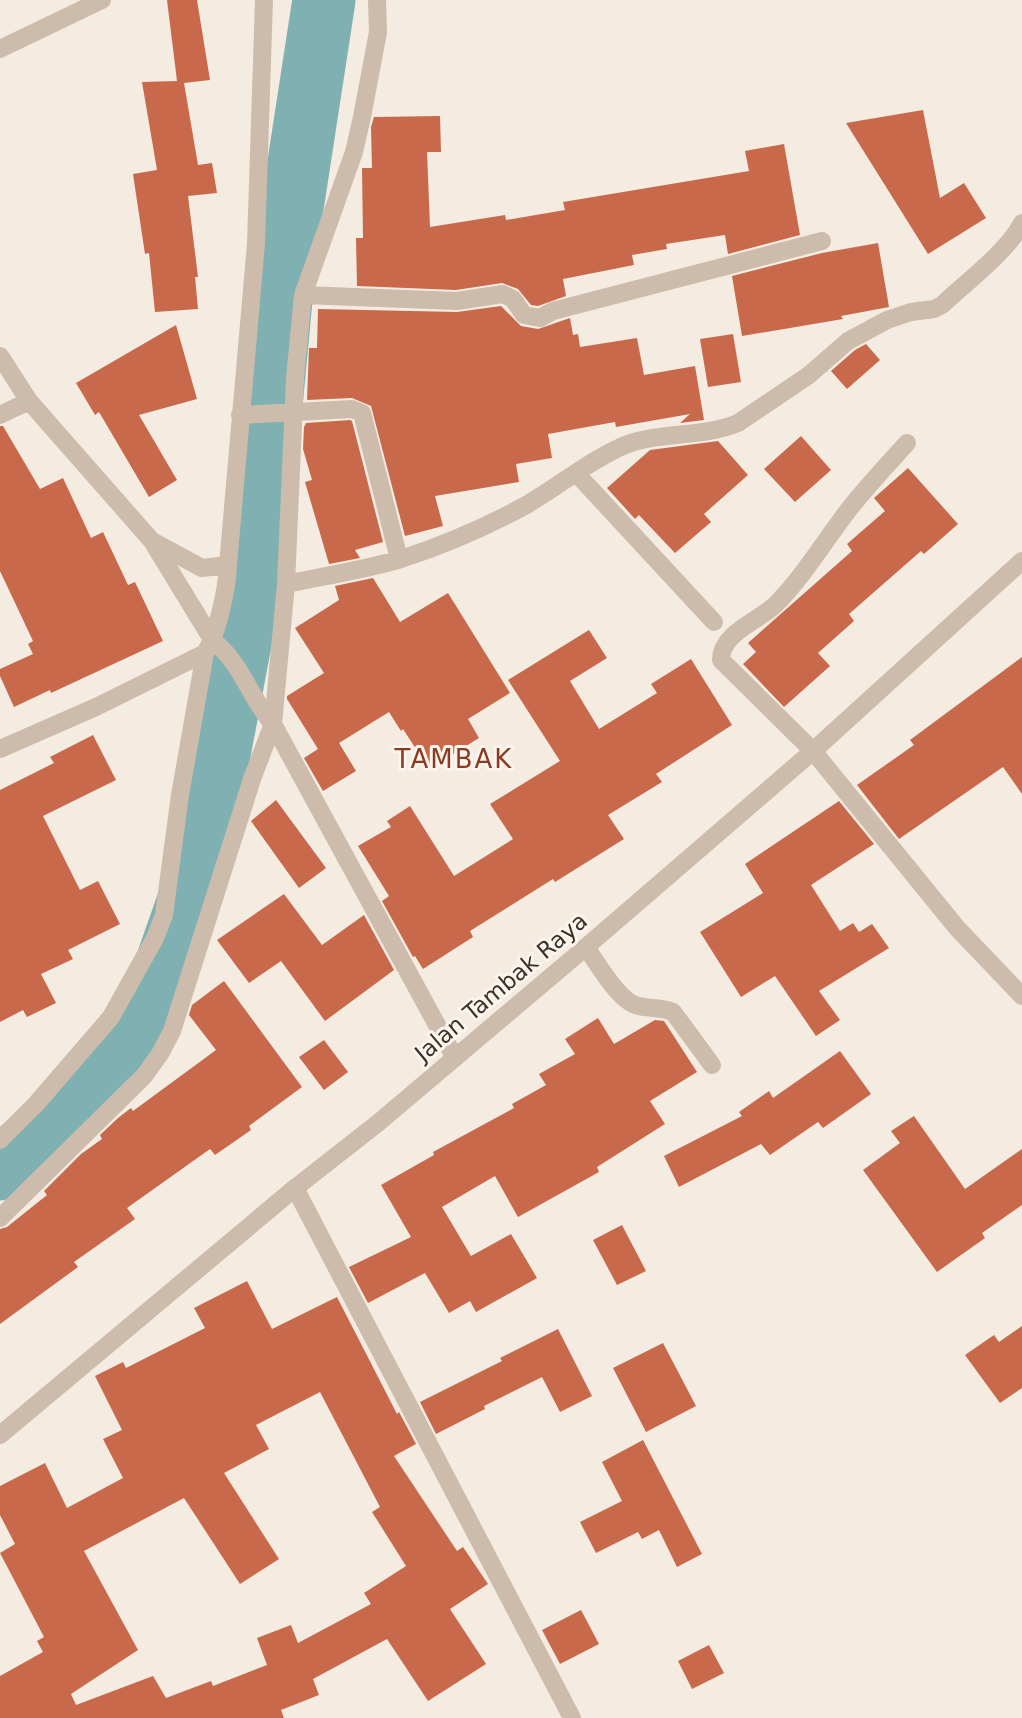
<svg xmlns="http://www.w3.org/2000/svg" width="1022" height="1718" font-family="'DejaVu Sans',sans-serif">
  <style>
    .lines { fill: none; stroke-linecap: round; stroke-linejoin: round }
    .river { stroke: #7fb0b2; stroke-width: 63 }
    .building { fill: #c8694b; fill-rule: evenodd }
    .minor { stroke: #cdbbac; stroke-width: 18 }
    .tertiary { stroke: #cdbbac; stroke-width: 18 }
    .labels { text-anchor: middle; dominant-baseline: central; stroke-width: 6; stroke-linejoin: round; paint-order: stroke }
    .street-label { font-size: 23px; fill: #3b302b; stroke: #fbf5ee }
    .quarter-label { font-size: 26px; letter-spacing: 2px; fill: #8c3b22; stroke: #fbf5ee }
  </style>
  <rect width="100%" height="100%" fill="#f4ebe1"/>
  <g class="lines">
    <path class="river" d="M0 1169 67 1110 151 1008 194 886 245 617 267 448 286 247 324 0"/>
  </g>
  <path class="building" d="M167 0H197L210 80 184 83 198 165 212 163 217 193 188 196 198 277H195L198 309 155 312 149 253 145 254 133 174 157 170 142 82 177 81Z
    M923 110 940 198 964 183 986 218 928 254 846 123Z
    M440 116 441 152H427L430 227 505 215 506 220 565 210 563 202 749 171 745 151 784 144 800 235 728 254 725 235 666 244 667 249 632 255 634 265 563 279 566 296 538 306 531 305 518 289 502 283 456 290 357 286 356 238H363L362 168H372L371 127 374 117Z
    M878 243 889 307 841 316 843 319 742 336 732 276 822 253Z
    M501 306 521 326 538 329 570 318 573 335 578 334 580 347 637 338 644 375 695 366 704 420 680 423 690 414 616 427 615 422 548 434 552 458 516 464 519 482 435 496 443 526 405 536 371 406 352 398 307 400 309 348H317L318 309 457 312Z
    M176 325 197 399 139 415 177 480 149 497 99 412 95 415 76 383Z
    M733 334 741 382 708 387 700 339Z
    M866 344 880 360 847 389 831 371 855 350Z
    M350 420 352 421 383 542 355 550 360 558 329 564 305 482 312 480 303 449 304 427 306 423Z
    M0 426H3L40 489 63 478 91 538 103 532 128 585 135 582 163 641 51 693 50 690 14 707 0 676V669L33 654 28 644 33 641 0 571Z
    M801 436 831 470 795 502 764 469Z
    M718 441 748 475 704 514 711 522 675 553 639 515 635 519 607 488 650 450Z
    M908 468 958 524 924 554 921 551 849 614 854 621 818 653 830 666 784 707 743 664 756 652 748 643 852 551 847 544 885 511 874 498Z
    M373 578 400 622 448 593 510 693 468 719 479 738 429 769 403 729 401 731 389 712 339 743 356 771 323 791 304 758 318 749 287 699V696L324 673 295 628 339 600 335 586Z
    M589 630 607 658 570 681 599 729 657 693 651 684 691 659 732 725 656 774 662 782 608 815 624 839 555 882 553 879 470 931 473 937 423 969 415 956 413 957 382 901 389 896 358 846 391 827 387 821 410 806 454 876 513 839 490 804 560 761 508 680Z
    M1022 657V794L1003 767 899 839 857 785 914 745 910 740Z
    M93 735 116 780 43 816 80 890 98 881 120 924 68 950 73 959 41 974 56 1003 27 1017 23 1010 0 1022V790L54 763 50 757Z
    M276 800 326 868 299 888 251 821Z
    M839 801 874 844 811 885 840 931 853 923 859 932 872 924 889 948 819 991 840 1020 816 1036 775 976 741 997 700 932 763 893 745 864Z
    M284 894 322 945 364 915 394 970 325 1021 281 961 249 983 217 940Z
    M224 981 302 1087 249 1126 251 1130 215 1155 210 1149 127 1208 135 1219 74 1262 78 1267 0 1324V1229L7 1227 47 1195 44 1191 81 1154 102 1139 100 1135 118 1118 131 1108 133 1111 216 1050 189 1015 192 1005Z
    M598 1018 614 1044 655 1020 664 1021 697 1072 650 1101 665 1124 597 1167 599 1172 518 1217 495 1176 442 1207 471 1256 511 1234 537 1278 476 1312 470 1301 449 1313 425 1273 368 1303 349 1267 411 1237 381 1185 434 1155 433 1152 514 1108 512 1104 546 1085 539 1074 575 1054 565 1039Z
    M324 1040 348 1072 324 1090 299 1057Z
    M840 1051 871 1094 823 1128 818 1122 770 1155 761 1144 679 1187 664 1156 742 1116 739 1112 769 1091 773 1098Z
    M914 1116 965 1189 1022 1149V1205L982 1233 985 1238 937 1272 863 1170 900 1143 891 1131Z
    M622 1225 646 1271 617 1285 593 1240Z
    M247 1281 272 1329 337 1297 397 1414 399 1412 416 1444 394 1456 457 1551 463 1547 488 1584 450 1609 486 1664 428 1701 387 1639 313 1679 319 1695 281 1710 284 1718H0V1676L43 1652 37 1641 44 1637 0 1553 15 1544 0 1515V1486L45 1463 67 1508 123 1478 103 1439 122 1430 95 1376 123 1362 126 1368 205 1328 194 1308ZM320 1392 380 1507 372 1512 406 1566 364 1593 371 1604 298 1643 291 1625 257 1638 267 1665 213 1686 211 1681 166 1698 153 1676 76 1705 71 1694 138 1650 84 1551 184 1498 240 1584 279 1559 224 1473 269 1449 256 1425Z
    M1022 1326V1388L1000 1403 965 1355 994 1335 999 1342Z
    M558 1329 592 1396 560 1412 542 1377 484 1406 485 1409 436 1434 420 1402 502 1361 500 1358Z
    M663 1343 696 1406 646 1432 613 1368Z
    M643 1440 702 1554 677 1567 659 1530 642 1539 638 1532 596 1553 580 1522 622 1501 602 1462Z
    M581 1610 599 1644 560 1664 542 1630Z
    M709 1645 724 1673 692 1689 678 1661Z"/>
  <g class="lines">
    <path class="minor" d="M0 49 102 0
      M303 295 457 301 503 294 513 299 524 315 540 318 553 311 822 241
      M0 356 29 401 152 541 213 641C241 662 250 698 273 724L455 1058
      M0 415 29 401
      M240 415 352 409 362 413 399 559
      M907 443C888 464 868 485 850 508 825 540 804 576 775 605 757 622 721 633 721 660L813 751 957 928 1022 996
      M576 473 714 622
      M152 541 202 568 228 565 256 244 264 0
      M286 584C324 576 364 570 401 559 444 545 488 526 528 504 560 485 589 461 623 446 659 431 702 438 738 423L809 375 848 341 887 320 911 312 934 309 942 305C965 283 1008 251 1022 223
      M0 749 96 707 205 653
      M586 947C597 963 620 1003 639 1006 651 1009 661 1007 673 1012L712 1065
      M0 1140 36 1104 111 1017 155 938 164 915 180 795 205 653C218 633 227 588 228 565
      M295 1188 572 1718
      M0 1218 144 1076 160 1054 172 1031 252 779 273 724 286 584 295 378 303 295 354 152 362 117 378 32 377 0"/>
    <path class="tertiary" d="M0 1435 295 1188 378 1123 586 947 813 751 1022 561"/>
  </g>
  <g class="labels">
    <g class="street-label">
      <text transform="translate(501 987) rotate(-40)">Jalan Tambak Raya</text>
    </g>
    <g class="quarter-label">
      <text x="454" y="759">TAMBAK</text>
    </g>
  </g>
</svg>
